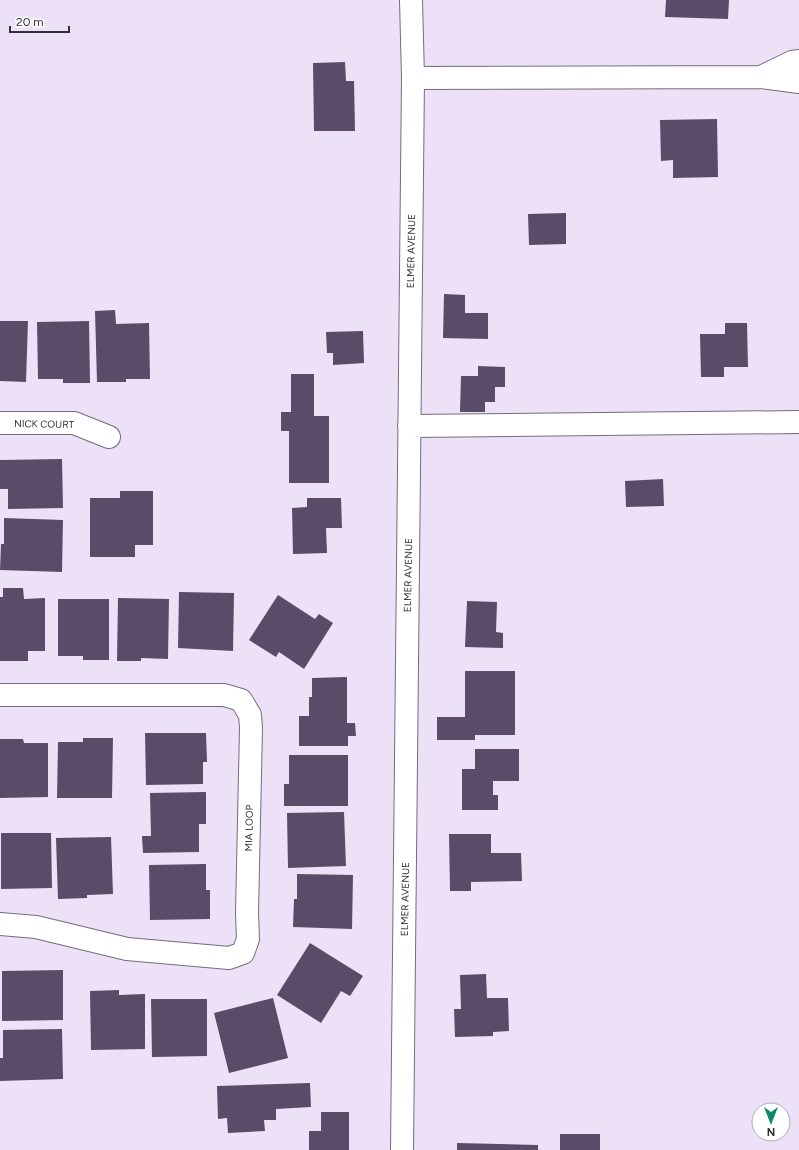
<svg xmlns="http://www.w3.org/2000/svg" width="799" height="1150" font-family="Figtree,sans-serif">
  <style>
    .building { fill: #5a4b69 }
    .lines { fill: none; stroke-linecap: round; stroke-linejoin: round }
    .minor-casing { stroke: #756c7e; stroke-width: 24 }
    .minor { stroke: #fff; stroke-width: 22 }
    .labels { text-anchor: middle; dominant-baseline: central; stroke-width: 4; stroke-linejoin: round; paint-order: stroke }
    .street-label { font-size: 10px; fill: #332f37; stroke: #fff }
  </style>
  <rect width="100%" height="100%" fill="#ece1f7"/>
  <path class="building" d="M666 0H729L728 19 665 17Z
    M345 62 346 81H354L355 131H314L313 63Z
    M717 119 718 177 673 178V160L661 161 660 120Z
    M566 213V244L529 245 528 214Z
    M444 294 465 295V313H488V339L443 338Z
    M115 310 116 324 149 323 150 379H126V382H97L95 311Z
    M0 321H28L26 382 0 381Z
    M89 321 90 383H63V379H38L37 322Z
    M725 323H747L748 367H724V377H701L700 334H725Z
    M363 331 364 363 333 365V353H327L326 332Z
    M478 366 505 367V387H495V402H485V412H460L461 376H478Z
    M291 374H314V416H329V483H289V431H281V412H291Z
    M62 459 63 508 8 509V489H0V460Z
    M663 479 664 506 626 507 625 481Z
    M120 491H153V545H135V557H90V498H120Z
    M307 498H341L342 528H326L327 553 293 554 292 508 307 507Z
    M4 518 63 520 62 572 0 570 1 544H4Z
    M3 588H23L24 599 45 598V651H28V661H0V597H3Z
    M179 592 234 593 233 651 178 648Z
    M278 595 315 619 319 614 333 623 304 669 279 652 276 657 249 640Z
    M118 598 169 599 168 659 141 658V661H117Z
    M58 599H109V660H83V656H58Z
    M467 601 497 602 496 632 503 633V648L465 647Z
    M465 671H515V735H475V740H437V717H465Z
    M347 677V723H355L356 736H348V746H299V716H309V697H312V678Z
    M145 733H206L207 762H203V784L146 785Z
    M83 738H113L112 798H57L58 742H83Z
    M0 739H23L24 743H48V797L0 798Z
    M475 749H519V781H493V795H498V810H462V769H475Z
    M289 755H348V806H284V784H289Z
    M206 792V824H199V852L143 853 142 836H151L150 793Z
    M344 812 346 866 288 868 287 813Z
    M1 833H51L52 888 1 889Z
    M449 834H491V853H521L522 881 471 882V891H450Z
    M111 837 113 894 87 895V898L58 899 56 838Z
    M206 864V890H210V919L150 920 149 865Z
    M297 874 353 875 352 929 293 927 294 899H297Z
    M310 943 363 976 350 996 341 991 321 1023 277 995Z
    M63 970V1020L2 1021V971Z
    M486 974 487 998H508L509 1031 493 1032V1036L455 1037 454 1009H461L460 975Z
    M119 990V995L145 994V1049L91 1050 90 991Z
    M273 998 288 1058 229 1073 214 1013Z
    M151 999H207V1056L152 1057Z
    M62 1029 63 1079 0 1081V1058H3V1030Z
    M310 1083 311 1107 276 1109V1120H264L265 1131 228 1133 227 1118 218 1119 217 1086Z
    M321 1112H349V1150H309V1131H321Z
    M560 1134H600V1150H560Z
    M457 1143 538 1145V1150H457Z"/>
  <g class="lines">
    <defs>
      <path id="minor" d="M761 77 792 62 799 61
        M413 78 761 77 799 82
        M0 423H74L109 437
        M409 426 799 422
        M0 695H224L241 700 250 715 251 728 247 913 248 939 243 953 229 958 127 949 36 927 0 924
        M402 1150 413 78 411 0"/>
    </defs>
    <use href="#minor" class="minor-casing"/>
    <use href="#minor" class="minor"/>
  </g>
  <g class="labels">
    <g class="street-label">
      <text transform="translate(411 251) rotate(-89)">ELMER AVENUE</text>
      <text transform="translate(44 424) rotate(1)">NICK COURT</text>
      <text transform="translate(408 575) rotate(-89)">ELMER AVENUE</text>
      <text transform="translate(249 828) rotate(-89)">MIA LOOP</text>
      <text transform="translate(405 899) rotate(-89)">ELMER AVENUE</text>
    </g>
  </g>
  <g transform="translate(771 1122) rotate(180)"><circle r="19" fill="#ffffff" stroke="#adacaf"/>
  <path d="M0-3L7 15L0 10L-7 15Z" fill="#0d8869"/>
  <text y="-6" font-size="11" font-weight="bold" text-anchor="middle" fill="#332f37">N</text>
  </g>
  <path d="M10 26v6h59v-6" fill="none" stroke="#332f37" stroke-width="2"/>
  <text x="16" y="26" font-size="12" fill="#332f37" stroke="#ffffff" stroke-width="3" paint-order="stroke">20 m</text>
</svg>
